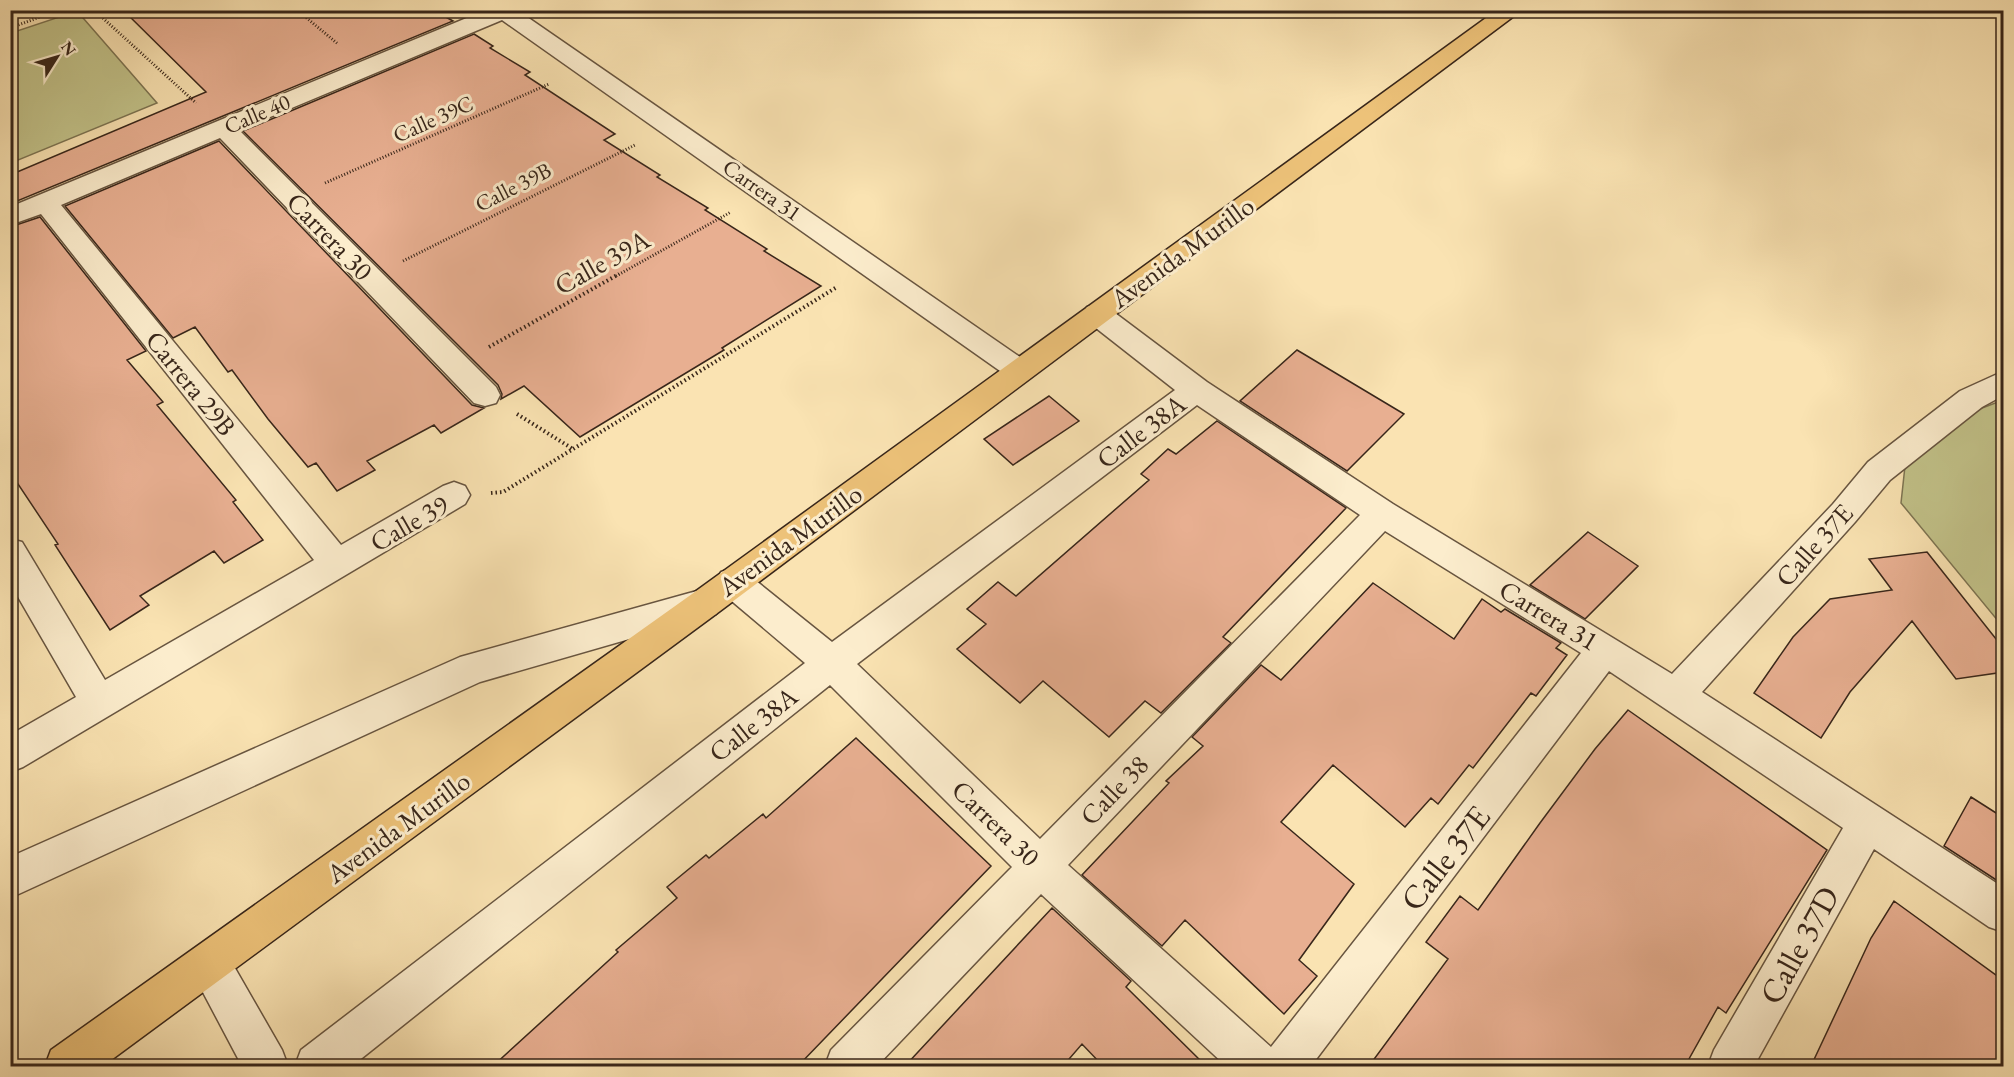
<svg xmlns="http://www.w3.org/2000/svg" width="2014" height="1077" font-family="'EB Garamond',serif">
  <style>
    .green { fill: #c2c289; stroke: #7d7452; stroke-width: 1.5 }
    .building { fill: #e8af91; stroke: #38261a; stroke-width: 1.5 }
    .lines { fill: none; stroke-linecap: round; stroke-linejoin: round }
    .street-casing { stroke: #685540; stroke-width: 3 }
    .primary-casing { stroke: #38261a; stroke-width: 3 }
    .path-far1 { stroke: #38261a; stroke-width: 3; stroke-dasharray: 1 2; stroke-linecap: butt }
    .path { stroke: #38261a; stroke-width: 4; stroke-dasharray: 1.5 3; stroke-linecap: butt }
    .street { fill: #fcedcd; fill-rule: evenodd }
    .primary { fill: #edc279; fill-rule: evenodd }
    .labels { text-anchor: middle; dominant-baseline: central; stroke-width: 6; stroke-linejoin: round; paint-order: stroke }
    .far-street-label { font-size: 22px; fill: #38261a; stroke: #fcedcd }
    .street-label { font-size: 27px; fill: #38261a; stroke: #fcedcd }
    .near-street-label { font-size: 33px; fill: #38261a; stroke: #fcedcd }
  </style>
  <rect width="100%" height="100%" fill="#fae3b2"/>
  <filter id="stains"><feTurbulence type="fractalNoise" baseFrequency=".00333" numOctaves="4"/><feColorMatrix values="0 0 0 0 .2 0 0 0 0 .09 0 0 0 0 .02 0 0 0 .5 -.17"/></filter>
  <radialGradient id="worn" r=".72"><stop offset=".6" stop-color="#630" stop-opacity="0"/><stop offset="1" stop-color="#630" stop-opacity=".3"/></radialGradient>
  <path class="green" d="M77 11 157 103 11 163V33Z
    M2003 400V627L1901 503 1906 457 1977 410Z"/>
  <path class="building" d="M123 10 435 11 453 21 10 204V175L206 92Z
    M474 34 493 46 490 48 530 72 525 75 615 134 604 140 660 175 657 177 708 208 705 210 767 249 764 251 821 286 722 348 724 350 580 437 524 386 501 399 502 394 498 385 243 131Z
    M219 141 472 405 484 408 441 433 434 425 367 461 375 470 337 491 316 463 308 467 268 419 232 370 228 372 195 327 173 338 65 206Z
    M40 217 146 351 127 360 163 402 157 405 236 500 233 502 263 540 224 563 214 551 140 596 149 605 110 630 55 545 58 544 10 472V227Z
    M1297 350 1404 414 1347 471 1240 401Z
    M1049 396 1079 421 1013 465 984 439Z
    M1217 421 1346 508 1223 637 1231 643 1161 713 1145 701 1109 737 1043 681 1020 703 957 649 986 624 967 609 998 582 1016 596 1149 480 1141 474 1168 449 1176 454Z
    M1588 532 1638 566 1585 619 1530 585Z
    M1927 552 2004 649V672L1956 679 1912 621 1850 692 1821 738 1754 693 1793 637 1830 599 1892 590 1869 559Z
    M1373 583 1454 639 1482 599 1501 612 1505 609 1561 643 1556 648 1567 655 1536 696 1531 693 1473 768 1469 765 1438 804 1431 798 1405 827 1333 765 1281 822 1354 884 1299 960 1317 976 1284 1014 1185 920 1162 946 1082 875 1169 783 1166 781 1203 746 1192 737 1261 665 1281 680Z
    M1628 710 1827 850 1726 1013 1718 1007 1685 1066H1369L1448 959 1426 942 1460 896 1478 910 1540 823 1595 749Z
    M856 738 991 866 798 1066H493L618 952 616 950 677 898 667 887 706 855 709 858 763 814 766 818Z
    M1971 797 2004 818V885L1944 846Z
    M1894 901 2004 981V1066H1811L1871 938Z
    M1052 908 1131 981 1126 987 1206 1066H1103L1082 1044 1063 1066H905Z"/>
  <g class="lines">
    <defs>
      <path id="street" d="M486 10H517L1030 364 1035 371 1030 378 1020 382 1010 378 502 20 239 130 496 387 500 395 496 403 485 406 474 403 220 138 61 205 341 545 443 486 454 482 465 486 470 495 465 504 23 767 10 772V735L76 697 10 583V539L22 542 105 680 314 560 41 214 10 225V207Z
        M1097 304 1107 307 1207 382 1393 504 1672 674 1833 504 1868 462 1960 391 2004 371V395L1982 407 1890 480 1855 522 1702 692 2004 888V932L1989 927 1874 849 1754 1066H1708L1714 1050 1843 828 1609 671 1311 1066H1226L1041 894 877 1066H825L831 1050 1012 867 830 685 352 1066H295L301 1050 805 663 721 592 716 582 721 572 733 568 745 572 832 642 1175 390 1087 321 1083 314 1087 307ZM1197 405 1360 515 1040 839 857 664ZM1385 531 1581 653 1271 1047 1068 865Z
        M704 589 716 594 721 604 716 614 480 682 10 898V857L460 657Z
        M209 943 224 949 282 1050 288 1066H242L188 964 194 949Z"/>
      <path id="primary" d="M1497 10H1522L716 614 103 1066H45L51 1050 692 594Z"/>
    </defs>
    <use href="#street" class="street-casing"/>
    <use href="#primary" class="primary-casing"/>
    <path class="path-far1" d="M94 10 196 103
      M297 10 338 44
      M10 28 59 10
      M325 183 549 84
      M403 261 635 145
      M616 276 731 212"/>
    <path class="path" d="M489 347 619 274
      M517 414 573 449
      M491 493 503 492 837 287"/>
    <use href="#street" class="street"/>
    <use href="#primary" class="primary"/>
  </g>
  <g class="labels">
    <g class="far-street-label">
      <text transform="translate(257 114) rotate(-23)">Calle 40</text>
      <text transform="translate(433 119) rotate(-24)">Calle 39C</text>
      <text transform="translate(513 187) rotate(-27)">Calle 39B</text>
      <text transform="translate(762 190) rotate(35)">Carrera 31</text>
    </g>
    <g class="street-label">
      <text transform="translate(330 236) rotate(46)">Carrera 30</text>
      <text transform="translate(1182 252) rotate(-36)">Avenida Murillo</text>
      <text transform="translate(602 262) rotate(-29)">Calle 39A</text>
      <text transform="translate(191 383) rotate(51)">Carrera 29B</text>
      <text transform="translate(1141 431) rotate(-37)">Calle 38A</text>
      <text transform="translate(409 523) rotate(-30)">Calle 39</text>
      <text transform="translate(790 540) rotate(-36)">Avenida Murillo</text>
      <text transform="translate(1814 545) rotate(-48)">Calle 37E</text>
      <text transform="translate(1549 615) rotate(31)">Carrera 31</text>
      <text transform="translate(753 724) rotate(-38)">Calle 38A</text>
      <text transform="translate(1114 790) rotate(-46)">Calle 38</text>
      <text transform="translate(996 823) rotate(44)">Carrera 30</text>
      <text transform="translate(398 827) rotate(-36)">Avenida Murillo</text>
    </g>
    <g class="near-street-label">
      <text transform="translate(1445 858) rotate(-52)">Calle 37E</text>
      <text transform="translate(1799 945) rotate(-61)">Calle 37D</text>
    </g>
  </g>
  <rect width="2014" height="1077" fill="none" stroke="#fae3b2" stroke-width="36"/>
  <rect x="12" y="12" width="1990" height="1053" fill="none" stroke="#38261a" stroke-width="3"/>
  <rect x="18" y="18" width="1978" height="1041" fill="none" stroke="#38261a" stroke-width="1.5"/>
  <g transform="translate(57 57) rotate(53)" stroke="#fcedcd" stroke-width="4.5" paint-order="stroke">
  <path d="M0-4.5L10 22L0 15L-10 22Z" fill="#38261a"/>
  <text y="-9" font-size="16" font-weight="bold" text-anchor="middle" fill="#38261a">N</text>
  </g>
  <rect width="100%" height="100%" filter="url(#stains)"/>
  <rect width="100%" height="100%" fill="url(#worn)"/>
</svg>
